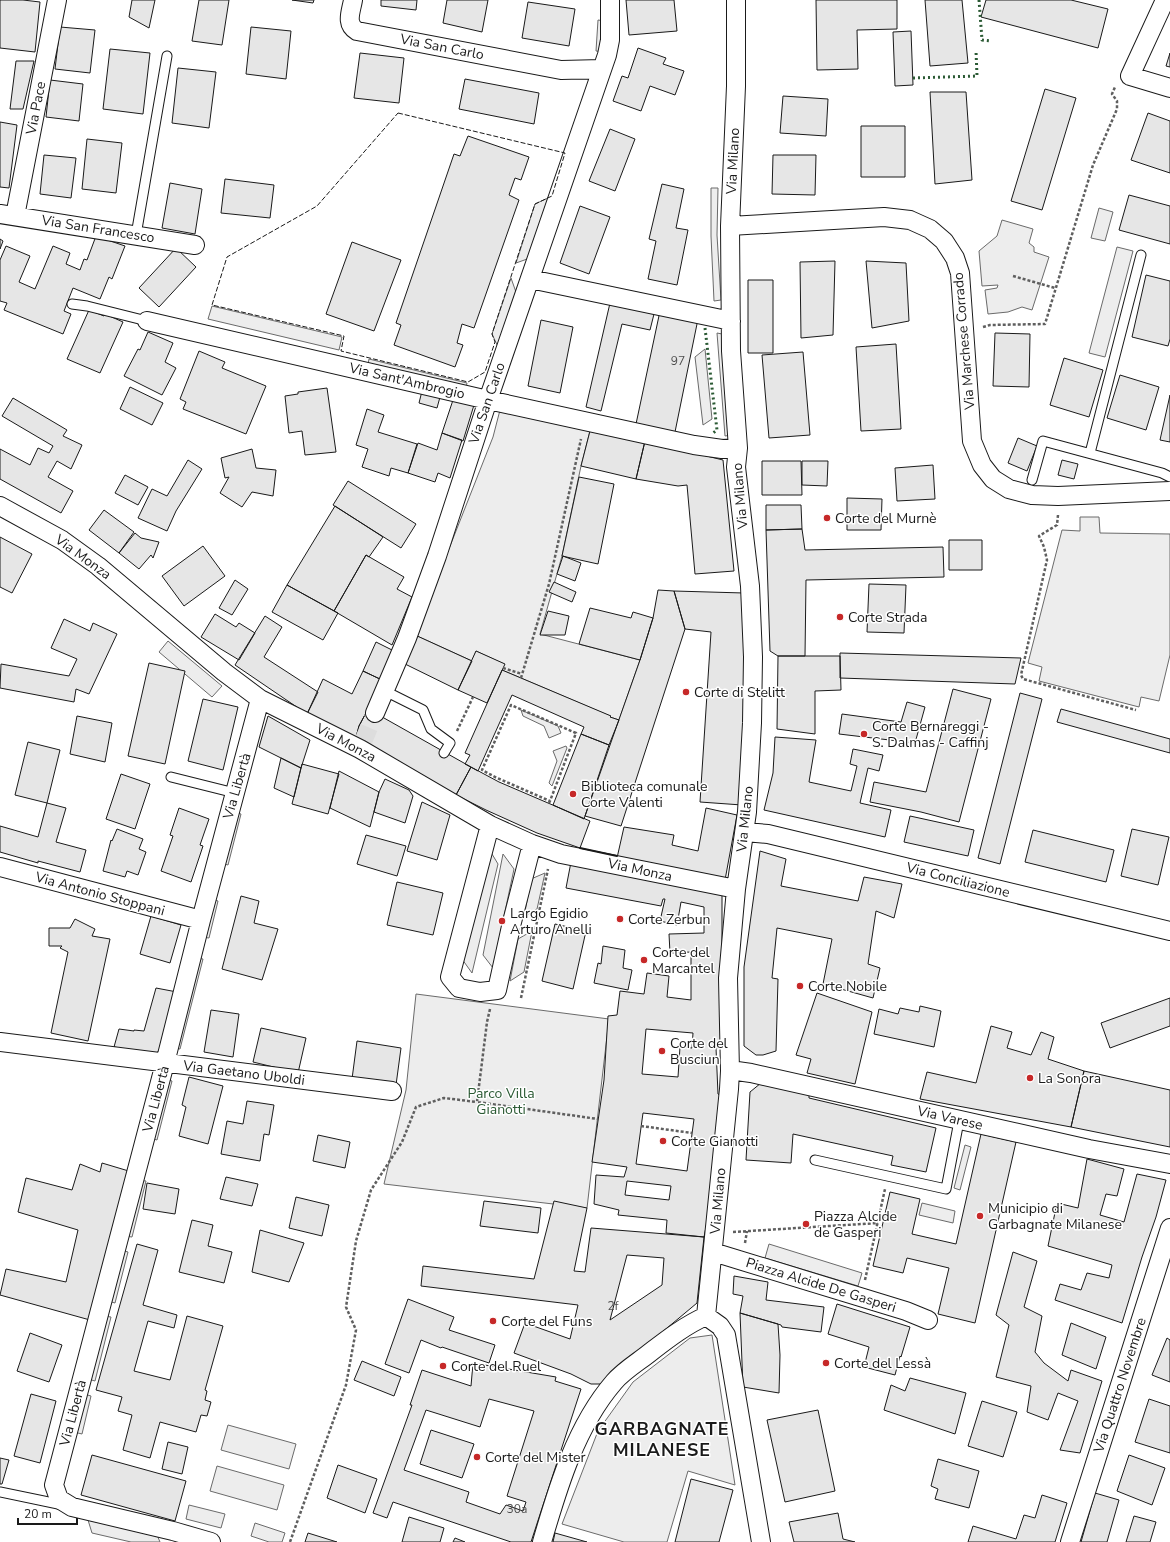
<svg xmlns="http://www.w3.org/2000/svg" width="1170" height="1542" font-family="'Nunito Sans',sans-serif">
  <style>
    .built { fill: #ededed; stroke: #6a6a6a }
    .building { fill: #e6e6e6; stroke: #1a1a1a; fill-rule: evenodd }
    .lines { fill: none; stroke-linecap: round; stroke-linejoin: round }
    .street-tunnel { stroke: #ddd; stroke-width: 18; stroke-dasharray: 18 9; stroke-linecap: butt }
    .lane-casing { stroke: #1a1a1a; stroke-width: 11 }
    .street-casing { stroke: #1a1a1a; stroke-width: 20 }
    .path { stroke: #5f5f5f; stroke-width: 2.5; stroke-dasharray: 3 2; stroke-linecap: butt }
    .lane { stroke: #fff; stroke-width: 9 }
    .street { stroke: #fff; stroke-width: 18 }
    .hedge { stroke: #2b5a34; stroke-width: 3; stroke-dasharray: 2 3; stroke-linecap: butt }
    .fence { stroke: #1a1a1a; stroke-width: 1; stroke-dasharray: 5 2; stroke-linecap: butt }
    .wall { stroke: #1a1a1a; stroke-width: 2 }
    .poi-dot { fill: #c62828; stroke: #fff; stroke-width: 1.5 }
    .labels { text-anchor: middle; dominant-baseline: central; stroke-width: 3; stroke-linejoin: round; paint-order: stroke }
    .number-label { font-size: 12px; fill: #4d4d4d }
    .street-label { font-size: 14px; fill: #1a1a1a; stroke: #fff }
    .poi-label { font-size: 14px; fill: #1a1a1a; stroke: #fff; text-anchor: start }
    .park-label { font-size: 14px; fill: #2b5a34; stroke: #fff }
    .district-label { font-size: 18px; font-weight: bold; letter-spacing: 1px; fill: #1a1a1a; stroke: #fff }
  </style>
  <rect width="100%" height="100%" fill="#fff"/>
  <path class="built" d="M598 20 605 21 604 52 596 51Z
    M711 188H718L717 235 721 300 714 301 711 236Z
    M548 198 530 258 516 263 535 204Z
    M1099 208 1113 212 1105 241 1091 238Z
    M1002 220 1033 229 1029 243 1034 247V252L1049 257 1032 310 1022 307 1008 312 988 314 985 290 997 288 998 285 982 286 979 251 997 236Z
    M1117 247 1133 251 1105 357 1089 353Z
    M511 278 517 295 499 349 492 334Z
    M212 306 342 337 339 350 208 319Z
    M717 333 722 334 732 435 725 436Z
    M705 349 712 419 703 425 695 357Z
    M369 359 467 383 466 388 368 364Z
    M500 410 591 427 581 466 562 556 540 634 640 660 619 720 610 717V716L502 670 504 664 476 651 472 661 415 635 493 437Z
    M1080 517H1099L1100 533 1170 534V655L1159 701 1141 697 1139 707 1039 681 1042 667 1028 663 1062 530 1080 531Z
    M168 641 222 686 212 697 159 652Z
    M521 710 558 726 561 733 549 738 544 726 523 716Z
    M566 746 567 748 552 786 549 783 557 761 553 751Z
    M234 812 241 814 228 865 221 863Z
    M489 849 498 864 472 973 462 959Z
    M503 854 514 869 493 968 483 955Z
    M545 873 537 909 524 917 531 879Z
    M211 899 218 901 209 938 202 937Z
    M532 931 524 972 510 981 518 939Z
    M197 958 203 959 180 1049 173 1048Z
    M416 994 609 1019 587 1208 384 1184 406 1090Z
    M165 1079 172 1081 157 1140 150 1138Z
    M965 1145 971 1147 960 1190 954 1188Z
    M139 1180 146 1181 132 1237 125 1236Z
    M922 1203 955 1211 953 1223 919 1215Z
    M769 1244 862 1273 858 1286 765 1258Z
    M121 1250 128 1252 115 1303 108 1301Z
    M104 1316 111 1317 95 1381 88 1379Z
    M712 1335 735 1485 688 1471 667 1542H624L562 1524 598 1431 633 1382 690 1338Z
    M84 1394 91 1396 82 1434 74 1432Z
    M228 1425 296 1444 289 1469 221 1450Z
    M217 1466 284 1485 277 1510 210 1491Z
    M189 1505 225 1514 221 1528 186 1519Z
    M88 1520 157 1535 160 1542H131L92 1533Z
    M255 1523 285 1533 282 1542H269L251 1536Z"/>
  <path class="building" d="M0 0H23L40 2 35 52 0 48Z
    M132 0H155L149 28 129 17Z
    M199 0H229L222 45 192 41Z
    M292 0H314L313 3Z
    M381 0H417L416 10 381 6Z
    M447 0H488L482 32 443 23Z
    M626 0H674L677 31 629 35Z
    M816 0H897V29L857 30 858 69 817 70Z
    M925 0H962L968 63 930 66Z
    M986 0H1071L1108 9 1098 48 981 17Z
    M528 2 575 9 569 46 522 38Z
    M60 27 95 30 90 73 55 69Z
    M251 27 291 31 286 79 246 74Z
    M911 31 913 85 895 86 893 32Z
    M638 48 666 58 663 64 684 71 675 95 650 86 641 111 613 101 622 76 628 78Z
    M110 49 150 53 143 114 103 109Z
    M360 53 404 58 399 103 354 98Z
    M1170 53V67L1166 66Z
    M16 61H34L23 109H10Z
    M178 68 216 72 209 128 172 123Z
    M465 79 539 93 534 124 459 109Z
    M50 80 83 84 79 121 46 117Z
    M1045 89 1076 98 1042 210 1011 201Z
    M930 92H966L972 180 935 184Z
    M783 96 828 99 826 136 780 133Z
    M1148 113 1170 121V173L1131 160Z
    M0 122 17 125 9 188 0 187Z
    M861 126H905V177H861Z
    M610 129 635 139 615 191 589 181Z
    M468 136 529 157 521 180 515 178 509 195 519 200 474 328 462 324 457 343 463 345 455 367 394 345 401 325 396 323 454 154 460 156Z
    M87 139 122 143 116 193 82 189Z
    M44 155 76 158 71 198 40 194Z
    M773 155H816L815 195 772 194Z
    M225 179 274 185 270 218 221 213Z
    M170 183 202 189 195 234 162 228Z
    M662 184 684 189 676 228 688 230 677 285 648 279 656 241 649 239Z
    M1129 195 1170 206V244L1119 230Z
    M580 206 610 217 589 274 560 263Z
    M96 236 125 246 112 279 109 277 100 299 73 288 64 311 71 314 63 334 4 310 7 303 0 301V260L6 246 30 256 19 282 35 289 53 246 70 253 66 264 80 270 84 259 87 260Z
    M0 239 3 241 0 249Z
    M352 242 401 260 374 331 326 314Z
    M176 248 196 267 159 307 139 288Z
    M835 261 833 335 801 338 800 262Z
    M866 261 906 263 909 321 872 328Z
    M1146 275 1170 281V339L1168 346 1132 337Z
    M748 280H773V353H748Z
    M610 303 654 314 650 330 622 324 601 411 586 407Z
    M89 310 104 316 105 314 123 322 100 373 67 359Z
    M660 311 698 319 675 432 636 424Z
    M541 320 573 327 560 393 528 386Z
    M148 332 173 343 165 362 176 368 162 395 124 376 138 349 140 350Z
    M995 333 1030 334 1029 387 993 386Z
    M896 344 901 429 861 431 856 347Z
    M199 351 225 362 222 368 266 386 246 434 183 409 186 402 180 399Z
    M803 352 810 435 769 438 762 355Z
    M1064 358 1103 370 1089 417 1050 405Z
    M1120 375 1159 387 1146 430 1107 418Z
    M130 387 163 403 152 425 120 409Z
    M327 388 336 452 305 455 302 431 289 433 285 396 298 394V392Z
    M422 391 440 397 437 408 419 403Z
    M1170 395V442L1160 440Z
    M13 398 67 430 63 436 82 445 71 469 57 461 48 477 73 491 61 513 0 479V449L30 465 38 448 49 453 53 446 2 416Z
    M453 400 474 405 463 441 442 433Z
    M367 409 384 415 378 432 417 444 408 473 391 468 389 476 362 467 368 449 356 445Z
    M591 427 645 441 636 479 581 466Z
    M442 433 462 440 450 478 438 473 435 482 408 473 418 443 437 450Z
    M1018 438 1037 446 1027 471 1008 463Z
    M645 441 723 460 734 571 695 574 687 485 678 486 636 479Z
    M252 449 256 468 276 470 273 496 252 492 242 507 220 493 229 477 225 478 221 458Z
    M188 460 202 469 176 511 167 531 138 518 152 489 167 496Z
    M1062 460 1078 464 1074 479 1058 475Z
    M762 461H801L802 495H762Z
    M802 461H828L827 486 802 485Z
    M933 465 935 499 897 501 895 468Z
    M125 475 148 487 138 505 115 493Z
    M579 477 614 484 598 564 562 556Z
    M348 481 416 524 401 548 333 505Z
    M847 498 882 499 881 530H847Z
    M766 505H801L802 529 766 530Z
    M335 506 383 537 369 557 366 555 334 611 287 585Z
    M104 510 134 532 119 553 89 530Z
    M802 529 805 550 943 547 944 577 806 580 805 656H778L770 651 766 530Z
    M135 533 141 538 159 542 153 558 151 555 139 569 119 553Z
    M0 537 32 554 12 593 0 587Z
    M949 540H982V570H949Z
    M203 546 225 576 184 606 162 576Z
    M366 555 404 577 397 589 412 597 392 645 334 611Z
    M563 556 581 563 575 581 557 574Z
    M235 580 248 589 232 615 219 608Z
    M554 582 576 592 572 602 549 592Z
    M869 584 906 585 904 633 867 632Z
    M287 585 338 613 323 640 272 612Z
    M658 590 674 591 685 629 621 826 585 816 640 660 653 618Z
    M674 591 744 593 749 666 742 805 700 802 711 632 685 629Z
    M590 608 631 618 633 612 653 618 640 660 579 644Z
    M548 611 569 616 565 635H540Z
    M215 614 236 627 239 623 255 633 239 660 201 637Z
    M265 616 282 627 264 657 318 692 307 714 235 665Z
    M64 619 90 631 93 623 117 634 89 694 76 689 74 702 0 688 1 664 69 676 77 659 51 648Z
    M415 635 472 661 458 690 403 663Z
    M376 642 396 652 382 680 363 671Z
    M476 651 505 664 487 703 458 690Z
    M840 653 1021 658 1015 684 840 678Z
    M778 656H840L841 690 815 691V734L777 729Z
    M149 663 185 671 165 764 128 756Z
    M502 670 611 716 610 717 619 720 609 745 581 734 584 727 512 695 478 771 465 764 470 755 465 753Z
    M363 671 382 680 368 709 359 726 355 741 307 714 323 679 352 694Z
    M953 689 991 699 959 822 921 812 870 802 874 782 926 792Z
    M1020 693 1042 699 1000 864 978 858Z
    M203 699 238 707 223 770 188 761Z
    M907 702 925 707 915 743 839 734 842 714 901 722Z
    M368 709 471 767 456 795 355 741 359 726Z
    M1061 709 1170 739V753L1057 722Z
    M77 716 112 723 105 762 70 754Z
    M268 716 310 740 301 768 259 747Z
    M581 734 609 745 584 819 553 805Z
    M775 737 816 740 809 782 851 791 857 766 850 764 853 749 883 755 879 771 868 768 860 803 891 810 885 837 764 810 773 773Z
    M28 742 60 750 47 803 15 795Z
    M281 758 301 768 294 797 274 788Z
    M302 764 339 774 328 814 292 804Z
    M471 767 499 782 590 821 580 848 537 833 486 810 456 795Z
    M339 771 379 792 370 827 330 808Z
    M121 774 150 784 135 829 106 819Z
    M385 779 409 790 413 796 405 823 374 812 379 792Z
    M422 802 450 815 437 860 407 851Z
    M47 803 66 808 56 842 86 850 80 872 38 861V863L0 852V826L38 837Z
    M179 808 209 819 200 845 203 846 191 882 161 871 173 836 170 835Z
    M706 808 737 815 725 880 617 858 624 827 674 835 672 845 698 851Z
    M910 816 974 830 968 856 904 842Z
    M117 829 143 839 139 849 146 852 138 875 127 871 125 877 103 871 111 840 112 841Z
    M1132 829 1169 837 1158 885 1121 876Z
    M1033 830 1114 850 1106 882 1025 862Z
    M366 835 406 846 397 876 357 864Z
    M760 851 786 859 781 886 858 901 864 877 902 884 894 918 876 911 868 964 880 968 873 998 823 984 832 939 777 928 772 978 778 979 776 1051 763 1055H756L744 1046V967Z
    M571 862 722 891V936L723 1048H716L718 1094 720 1095 716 1177 704 1237 666 1233 667 1220 618 1215 619 1210 594 1204 596 1175 624 1177 627 1167 592 1162 604 1080 608 1016 617 1015 620 991 644 994 647 973 669 976 667 997 691 1000V952L670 953 669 934 704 933V907L681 902 677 925 660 921 665 899H663L661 906 566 888ZM646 1029 693 1033 692 1048 680 1047 678 1077 642 1074ZM643 1113 694 1119 687 1171 636 1164ZM627 1181 671 1186 669 1200 625 1195Z
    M397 882 443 893 433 935 387 925Z
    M241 896 259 901 254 923 278 929 262 980 222 969Z
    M151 916 181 925 170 963 140 954Z
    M75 919 95 929 92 936 110 939 88 1041 51 1033 68 952 60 948 62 946H49V928H70Z
    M555 924 586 931 573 989 542 981Z
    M603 946 625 950 623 968 632 970 628 990 594 983 598 963 601 964Z
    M156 988 177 992 159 1055 114 1047 119 1029 134 1031V1030L144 1031Z
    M817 993 872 1012 855 1084 807 1073 811 1059 796 1055Z
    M1170 998V1026L1110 1048 1101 1023Z
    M920 1006 941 1011 934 1047 874 1034 879 1009 898 1014 900 1008 919 1012Z
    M211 1010 239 1014 233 1057 204 1052Z
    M991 1026 1012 1032 1007 1048 1031 1055 1041 1032 1054 1037 1048 1059 1084 1071 1071 1127 920 1099 927 1072 976 1083Z
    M261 1028 306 1038 298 1073 253 1062Z
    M357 1041 401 1048 396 1085 352 1079Z
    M1084 1071 1170 1090V1147L1071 1127Z
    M189 1077 223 1086 208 1144 179 1136 186 1107 182 1105Z
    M761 1083 809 1093V1098L936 1128 926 1172 891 1165 893 1156 793 1134 791 1163 746 1160 750 1092Z
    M247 1101 274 1105 269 1135 264 1134 260 1161 221 1154 227 1121 243 1124Z
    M981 1134 1016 1142 975 1323 938 1314 949 1268 907 1258 903 1273 873 1266 890 1192 920 1199 912 1234 956 1244Z
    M318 1135 350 1142 345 1168 313 1161Z
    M1087 1159 1124 1169 1117 1196 1106 1194 1100 1215 1124 1222 1137 1174 1166 1180 1156 1217 1142 1257 1122 1323 1055 1300 1060 1284 1081 1290 1087 1273 1109 1278 1112 1265 1048 1246 1057 1203 1078 1208Z
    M102 1163 132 1172 90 1320 0 1295 6 1269 66 1282 78 1230 18 1212 26 1178 72 1190 80 1164 100 1172Z
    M226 1177 258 1184 252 1206 220 1199Z
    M147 1183 179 1189 175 1214 143 1209Z
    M296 1197 329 1205 322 1236 289 1228Z
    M484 1201 541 1208 538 1233 480 1226Z
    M554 1201 587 1208 574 1271 585 1272 591 1228 704 1237 697 1303 600 1384H591L571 1374 514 1353 525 1323 570 1339 578 1305 421 1286 423 1266 534 1279ZM627 1255 664 1258 662 1285 610 1320Z
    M192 1220 213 1225 208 1246 232 1252 224 1283 179 1272Z
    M260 1230 304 1243 289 1282 252 1272Z
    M137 1244 158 1250 143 1305 177 1315 174 1328 148 1321 134 1371 170 1380 187 1316 223 1326 205 1390 207 1391 205 1400 211 1402 207 1416 201 1415 196 1432 160 1422 150 1458 123 1450 132 1415 118 1411 122 1397 96 1390Z
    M1013 1252 1037 1261 1024 1307 1042 1316 1035 1352 1044 1363 1068 1381 1071 1370 1102 1381 1080 1453 1060 1450 1078 1401 1058 1393 1048 1420 1027 1412 1031 1386 996 1377 1009 1325 996 1315Z
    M734 1276 768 1282 766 1300 824 1307 821 1332 782 1327 781 1325 740 1313 743 1296 733 1294Z
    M408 1299 454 1317 449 1330 495 1345 489 1363 442 1347 441 1348 421 1340 409 1373 385 1364Z
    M837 1304 910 1327 901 1357 900 1356 895 1375 864 1367 869 1347 828 1334Z
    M740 1313 778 1324 780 1355 779 1393 743 1387Z
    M1071 1323 1106 1337 1096 1369 1062 1355Z
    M30 1333 62 1345 49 1382 17 1371Z
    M1167 1338 1170 1340V1382L1152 1375Z
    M362 1361 401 1377 394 1396 354 1380Z
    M473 1363 556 1377 555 1381 581 1389 531 1542H511L393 1502 387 1518 373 1513 412 1405H410L422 1370 471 1386ZM489 1399 534 1411 507 1496 526 1502 523 1511 506 1505 500 1514 466 1502 469 1492 404 1470 426 1410 480 1427Z
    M910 1378 966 1393 955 1434 884 1410 891 1385 905 1391Z
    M31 1394 56 1401 40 1463 14 1456Z
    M1149 1399 1170 1406V1453L1135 1442Z
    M982 1401 1017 1412 1003 1457 968 1446Z
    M818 1410 835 1491 785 1502 767 1420Z
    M431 1430 474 1444 462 1478 420 1464Z
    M168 1442 188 1447 182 1474 162 1469Z
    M92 1455 186 1481 175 1521 81 1495Z
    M1129 1455 1165 1468 1152 1505 1117 1491Z
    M0 1458 9 1460 2 1484H0Z
    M938 1459 979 1471 969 1508 935 1499 938 1489 931 1486Z
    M338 1465 377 1479 365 1513 327 1498Z
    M691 1479 733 1490 719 1542H675Z
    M1095 1493 1119 1500 1107 1542H1081Z
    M1042 1495 1067 1503 1055 1542H968L973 1526 1016 1539 1024 1515 1035 1518Z
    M838 1513 843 1539 855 1542H794L789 1522Z
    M1134 1516 1156 1522 1150 1542H1126Z
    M409 1517 444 1528 440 1542H402Z
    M308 1533 337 1542H305Z
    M555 1533 587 1542H553Z
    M455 1538 465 1542H453Z"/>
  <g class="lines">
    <path class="street-tunnel" d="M362 744 375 713"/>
    <defs>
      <path id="lane" d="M136 235 167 56
        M72 304 87 306 147 321
        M1090 453 1141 255
        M1032 480 1043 441 1162 473 1170 477
        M393 695 423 710 431 729 450 743 444 753
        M171 777 235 793
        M815 1160 946 1189 959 1121
        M0 1492 63 1505"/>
      <path id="street" d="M353 0C351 12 345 24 357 31L561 70 602 69
        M1165 0 1130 76 1170 88
        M0 214 195 245
        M15 216 57 0
        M730 226 884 217 910 220 930 229 944 241 955 258 960 273 972 441 982 465 993 479 1009 489 1032 495 1058 496 1170 491
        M530 279 731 321
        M147 321 488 400 694 445 722 449 738 448
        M0 506 62 540 98 566 224 672 260 699 360 749 490 825 532 844 561 854 736 889
        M375 713 407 638 437 556 488 400 607 55 610 40V0
        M490 825 450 977 459 988 480 992 497 990 512 922 532 844
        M745 832 768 834 1170 931
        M0 867 201 920
        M0 1042 392 1091
        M730 1071H737L751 1073 1089 1149 1170 1164
        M713 1252 906 1311 928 1320
        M706 1316 729 1089 730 1071 728 978 736 889 747 812 752 723 753 657 750 586 736 467 738 448 731 351 730 226 736 86V0
        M706 1316 720 1326 726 1335 761 1542
        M211 1542 173 1531 72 1507 59 1499 54 1485 165 1063 201 920 260 699
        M542 1542C558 1487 576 1426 614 1382 624 1370 640 1361 652 1351 669 1338 686 1325 706 1316
        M1070 1542 1170 1228"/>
    </defs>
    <use href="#lane" class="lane-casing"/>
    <use href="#street" class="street-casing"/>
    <path class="path" d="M1013 276 1055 288
      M983 327 990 325 1045 324 1093 165 1117 109V101L1112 94 1115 87
      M1058 515 1057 525 1039 536 1044 547 1047 560 1021 675 1023 679 1136 710
      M503 668 522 674
      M521 678 549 584 581 439
      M457 731 473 697
      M549 803 550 801 576 733 511 705 482 770 495 777 550 801
      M521 998 548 869
      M490 1009 487 1022 477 1102 598 1119
      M641 1126 692 1133
      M733 1232 878 1223
      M745 1243 747 1231
      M865 1280 885 1189
      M290 1542 346 1385 356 1330 346 1307 356 1241 371 1190 402 1142 416 1107 444 1098 477 1102"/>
    <use href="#lane" class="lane"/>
    <use href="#street" class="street"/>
    <path class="hedge" d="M979 0 982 40 991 41
      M913 78 977 76 976 51
      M705 328 717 430 713 433"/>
    <path class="fence" d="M398 113 565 153 552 196 535 204 492 334 495 342 485 372 468 382 341 351 344 336 212 305 227 257 317 206Z"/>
    <path class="wall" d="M580 848 617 856"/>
  </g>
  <g class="poi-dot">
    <circle cx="827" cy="518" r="4"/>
    <circle cx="840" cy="617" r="4"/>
    <circle cx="686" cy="692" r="4"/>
    <circle cx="864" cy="734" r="4"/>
    <circle cx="573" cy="794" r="4"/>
    <circle cx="620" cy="919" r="4"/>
    <circle cx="502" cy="921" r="4"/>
    <circle cx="644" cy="960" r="4"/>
    <circle cx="800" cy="986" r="4"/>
    <circle cx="662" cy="1051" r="4"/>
    <circle cx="1030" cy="1078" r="4"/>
    <circle cx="663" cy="1141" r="4"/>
    <circle cx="980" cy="1216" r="4"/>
    <circle cx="806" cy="1224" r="4"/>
    <circle cx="493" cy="1321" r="4"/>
    <circle cx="826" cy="1363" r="4"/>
    <circle cx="443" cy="1366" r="4"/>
    <circle cx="477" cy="1457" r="4"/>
  </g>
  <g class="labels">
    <g class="number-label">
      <text x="678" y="361">97</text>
      <text x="613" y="1306">2f</text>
      <text x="517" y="1509">30a</text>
    </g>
    <g class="street-label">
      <text transform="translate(442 47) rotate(11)">Via San Carlo</text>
      <text transform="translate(36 108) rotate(-79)">Via Pace</text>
      <text transform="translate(733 161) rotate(-87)">Via Milano</text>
      <text transform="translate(98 229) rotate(9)">Via San Francesco</text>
      <text transform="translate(964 341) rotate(-95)">Via Marchese Corrado</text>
      <text transform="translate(407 381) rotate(13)">Via Sant'Ambrogio</text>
      <text transform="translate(487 403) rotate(-71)">Via San Carlo</text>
      <text transform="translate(740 496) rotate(-95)">Via Milano</text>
      <text transform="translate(83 557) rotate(36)">Via Monza</text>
      <text transform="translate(346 743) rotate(28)">Via Monza</text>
      <text transform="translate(237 786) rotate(-74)">Via Libertà</text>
      <text transform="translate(745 819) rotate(-84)">Via Milano</text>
      <text transform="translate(640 870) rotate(12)">Via Monza</text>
      <text transform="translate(958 880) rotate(14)">Via Conciliazione</text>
      <text transform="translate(100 894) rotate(15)">Via Antonio Stoppani</text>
      <text transform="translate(244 1073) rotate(7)">Via Gaetano Uboldi</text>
      <text transform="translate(156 1099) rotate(-75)">Via Libertà</text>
      <text transform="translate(950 1118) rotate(13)">Via Varese</text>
      <text transform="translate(718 1201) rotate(-85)">Via Milano</text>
      <text transform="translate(821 1285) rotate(17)">Piazza Alcide De Gasperi</text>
      <text transform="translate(1120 1385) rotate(-72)">Via Quattro Novembre</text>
      <text transform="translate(73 1413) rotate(-75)">Via Libertà</text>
    </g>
    <g class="poi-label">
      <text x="835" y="518">Corte del Murnè</text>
      <text x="848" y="617">Corte Strada</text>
      <text x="694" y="692">Corte di Stelitt</text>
      <text x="872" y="726">Corte Bernareggi -<tspan x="872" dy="16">S. Dalmas - Caffinj</tspan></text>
      <text x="581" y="786">Biblioteca comunale<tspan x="581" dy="16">Corte Valenti</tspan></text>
      <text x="510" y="913">Largo Egidio<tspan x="510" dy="16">Arturo Anelli</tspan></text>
      <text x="628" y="919">Corte Zerbun</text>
      <text x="652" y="952">Corte del<tspan x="652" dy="16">Marcantel</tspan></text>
      <text x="808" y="986">Corte Nobile</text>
      <text x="670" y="1043">Corte del<tspan x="670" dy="16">Busciun</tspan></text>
      <text x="1038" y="1078">La Sonora</text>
      <text x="671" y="1141">Corte Gianotti</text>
      <text x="988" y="1208">Municipio di<tspan x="988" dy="16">Garbagnate Milanese</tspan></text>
      <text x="814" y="1216">Piazza Alcide<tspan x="814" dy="16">de Gasperi</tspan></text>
      <text x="501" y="1321">Corte del Funs</text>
      <text x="834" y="1363">Corte del Lessà</text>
      <text x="451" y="1366">Corte del Ruel</text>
      <text x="485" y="1457">Corte del Mister</text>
    </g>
    <g class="park-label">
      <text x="501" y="1093">Parco Villa<tspan x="501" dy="16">Gianotti</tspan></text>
    </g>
    <g class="district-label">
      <text x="662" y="1429">GARBAGNATE<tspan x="662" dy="21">MILANESE</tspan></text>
    </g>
  </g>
  <path d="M18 1518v6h59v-6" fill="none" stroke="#1a1a1a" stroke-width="2"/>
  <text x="24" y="1518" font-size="12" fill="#1a1a1a" stroke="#ffffff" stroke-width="3" paint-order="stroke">20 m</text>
</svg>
